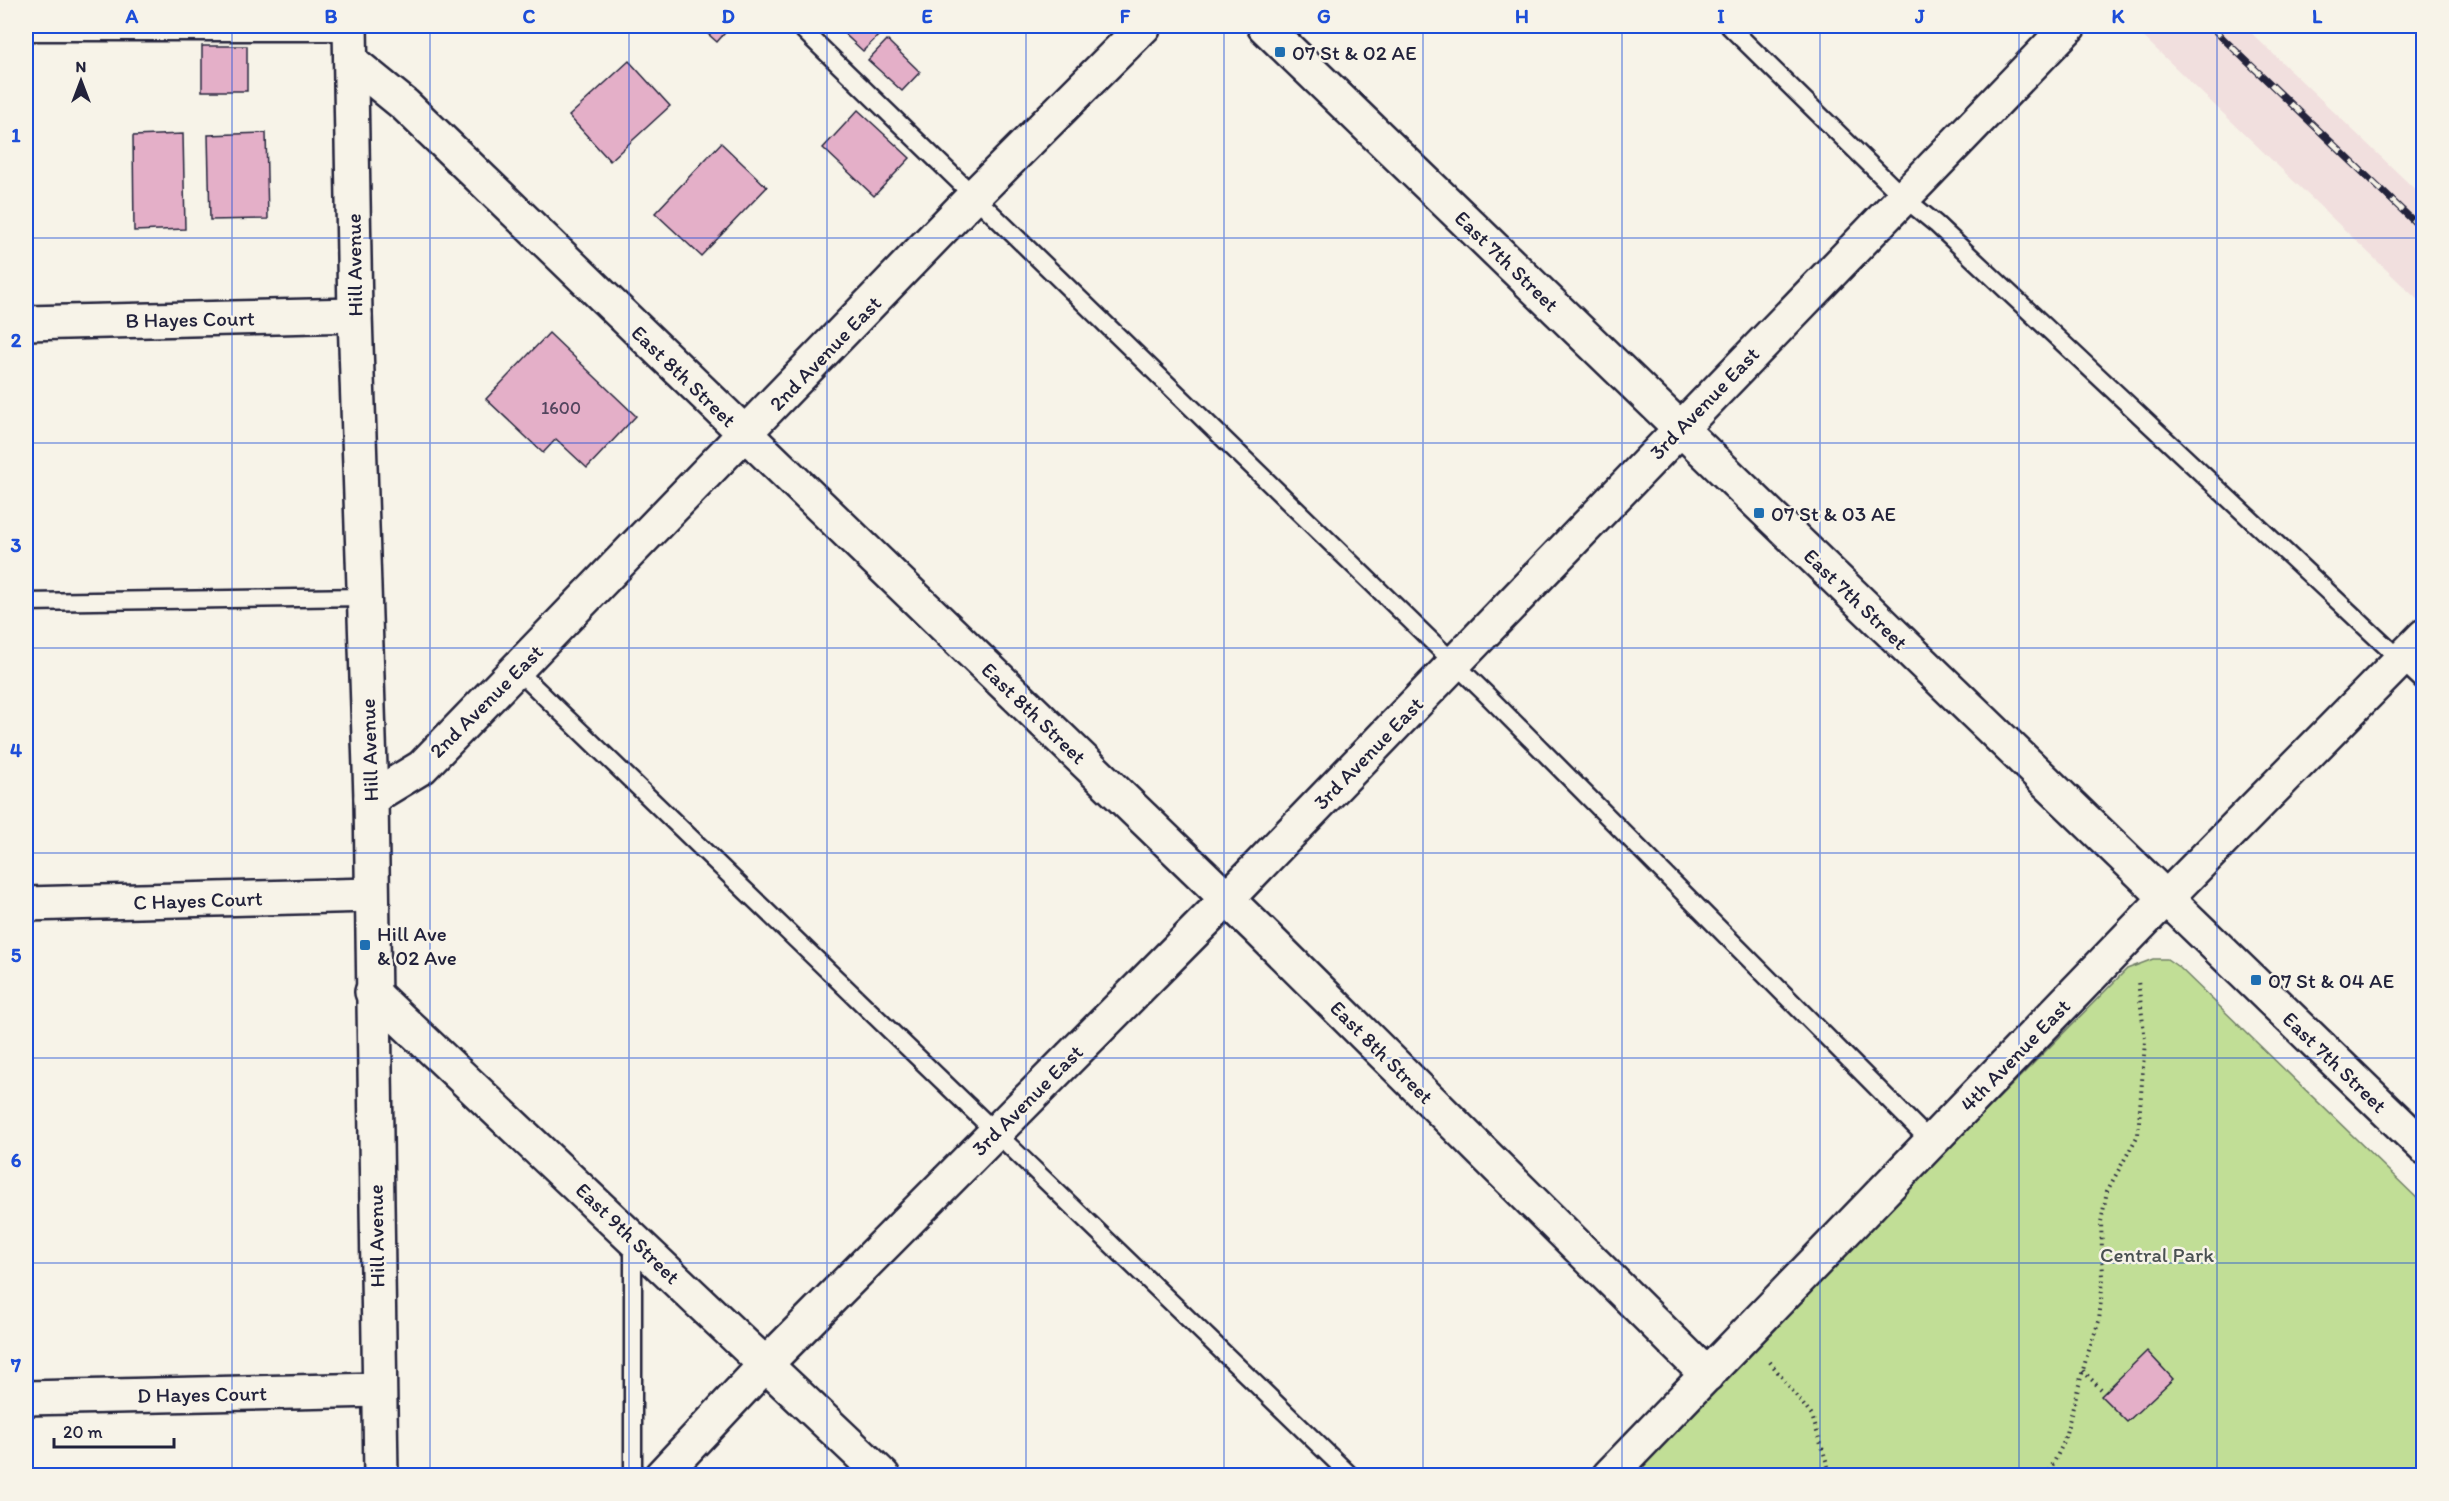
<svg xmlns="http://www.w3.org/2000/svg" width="2449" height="1501" font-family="Itim,sans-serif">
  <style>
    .built { fill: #f1dfde }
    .green { fill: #c1de96; stroke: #728068; stroke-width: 1.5 }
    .building { fill: #e4afc8; stroke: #22223b; stroke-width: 1.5 }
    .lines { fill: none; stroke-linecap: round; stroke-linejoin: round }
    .lane-casing { stroke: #22223b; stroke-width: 21 }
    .street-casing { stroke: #22223b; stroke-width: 38 }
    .secondary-casing { stroke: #22223b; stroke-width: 38 }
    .path { stroke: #22223b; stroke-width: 4; stroke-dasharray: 1.5 4.5; stroke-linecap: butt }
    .lane { stroke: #f7f3e8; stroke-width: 16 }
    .street { stroke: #f7f3e8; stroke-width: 33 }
    .secondary { stroke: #f7f3e8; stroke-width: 33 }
    .rail-casing { stroke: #22223b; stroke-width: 7 }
    .rail { stroke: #f7f3e8; stroke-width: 4.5; stroke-dasharray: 14; stroke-linecap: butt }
    .grid { fill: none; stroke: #1d4ed8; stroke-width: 1.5; stroke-opacity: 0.55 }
    .poi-dot { fill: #1f6fb2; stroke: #f7f3e8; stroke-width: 2 }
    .labels { text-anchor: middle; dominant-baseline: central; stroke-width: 5; stroke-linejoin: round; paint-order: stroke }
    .number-label { font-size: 18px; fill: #52455e }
    .poi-label { font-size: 21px; fill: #22223b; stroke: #f7f3e8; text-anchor: start }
    .street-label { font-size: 21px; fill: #22223b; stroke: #f7f3e8 }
    .park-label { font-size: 21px; fill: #4a5152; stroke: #f7f3e8 }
    .neatline { fill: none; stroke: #1d4ed8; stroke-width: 2 }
    .grid-label { font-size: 20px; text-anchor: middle; font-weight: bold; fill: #1d4ed8 }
  </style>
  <rect width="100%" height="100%" fill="#f7f3e8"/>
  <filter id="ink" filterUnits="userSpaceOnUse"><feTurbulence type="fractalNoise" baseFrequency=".0167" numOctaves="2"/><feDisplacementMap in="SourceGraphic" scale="12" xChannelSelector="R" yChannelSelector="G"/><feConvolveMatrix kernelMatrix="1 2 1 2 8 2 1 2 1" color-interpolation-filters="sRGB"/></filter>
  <g filter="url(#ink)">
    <path class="built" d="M2132 26H2244L2423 197V305Z"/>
    <path class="green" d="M2153 959H2167L2180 968 2423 1204V1475L1632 1476 1772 1327 2127 969Z"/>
    <path class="building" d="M699 26H731L717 42Z
      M836 26H888L863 51Z
      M887 40 920 72 902 91 868 60Z
      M202 46H247V91H202Z
      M629 61 670 106 610 161 569 116Z
      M858 110 910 158 874 196 823 148Z
      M266 133 268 219 210 220 208 135Z
      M183 134 185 229 134 231 133 136Z
      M721 143 767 187 701 256 655 213Z
      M549 333 636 416 587 468 556 439 543 453 486 399Z
      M2147 1351 2173 1379 2127 1422 2101 1396Z"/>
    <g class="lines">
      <defs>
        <path id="lane" d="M799 26 1485 693 1931 1142
          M1729 26 1903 197 1936 224 2424 682
          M26 32H351
          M26 602 364 597
          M517 670 1351 1476
          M633 1239V1476"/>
        <path id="street" d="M1264 26 2424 1147
          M351 61 405 105 1256 927 1707 1375
          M26 323 355 315
          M371 798 422 767 974 196 1144 26
          M26 904 371 895
          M372 992 883 1476
          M26 1398 379 1390
          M661 1476 765 1365 1227 899 2069 26
          M1609 1476 2165 899 2424 636"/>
        <path id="secondary" d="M350 26 355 315 371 798 381 1476"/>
      </defs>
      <use href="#lane" class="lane-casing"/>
      <use href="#street" class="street-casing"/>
      <use href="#secondary" class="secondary-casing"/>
      <path class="path" d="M1770 1362 1812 1416 1831 1476
        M2083 1371 2104 1392
        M2047 1476 2063 1444 2086 1359 2099 1321 2103 1278 2101 1222 2107 1191 2138 1135 2145 1041 2138 981"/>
      <use href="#lane" class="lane"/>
      <use href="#street" class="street"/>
      <use href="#secondary" class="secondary"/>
      <defs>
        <path id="rail" d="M2210 26 2424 231"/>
      </defs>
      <use href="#rail" class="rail-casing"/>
      <use href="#rail" class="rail"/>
    </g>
  </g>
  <path class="grid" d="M232 26V1476M430 26V1476M629 26V1476M827 26V1476M1026 26V1476M1224 26V1476M1423 26V1476M1622 26V1476M1820 26V1476M2019 26V1476M2217 26V1476M26 238H2424M26 443H2424M26 648H2424M26 853H2424M26 1058H2424M26 1263H2424"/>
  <g class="poi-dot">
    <rect x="1274" y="46" width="12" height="12" rx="3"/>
    <rect x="1753" y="507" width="12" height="12" rx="3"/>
    <rect x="359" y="939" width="12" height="12" rx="3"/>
    <rect x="2250" y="974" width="12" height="12" rx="3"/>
  </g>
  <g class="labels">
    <g class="number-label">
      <text x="561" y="408">1600</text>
    </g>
    <g class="poi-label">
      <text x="1292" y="52">07 St &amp; 02 AE</text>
      <text x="1771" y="513">07 St &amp; 03 AE</text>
      <text x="377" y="933">Hill Ave<tspan x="377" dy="24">&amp; 02 Ave</tspan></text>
      <text x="2268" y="980">07 St &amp; 04 AE</text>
    </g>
    <g class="street-label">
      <text transform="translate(1507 261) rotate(44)">East 7th Street</text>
      <text transform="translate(354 265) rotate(-91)">Hill Avenue</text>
      <text transform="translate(190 319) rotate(-1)">B Hayes Court</text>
      <text transform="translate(825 353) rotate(-46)">2nd Avenue East</text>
      <text transform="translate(684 376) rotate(44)">East 8th Street</text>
      <text transform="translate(1704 403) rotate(-46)">3rd Avenue East</text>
      <text transform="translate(1856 599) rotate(44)">East 7th Street</text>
      <text transform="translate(486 701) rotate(-45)">2nd Avenue East</text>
      <text transform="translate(1034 713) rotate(44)">East 8th Street</text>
      <text transform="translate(369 750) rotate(-92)">Hill Avenue</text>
      <text transform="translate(1368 753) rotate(-46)">3rd Avenue East</text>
      <text transform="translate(198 900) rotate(-2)">C Hayes Court</text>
      <text transform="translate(1382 1052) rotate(45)">East 8th Street</text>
      <text transform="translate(2015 1055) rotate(-46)">4th Avenue East</text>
      <text transform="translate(2335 1062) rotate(44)">East 7th Street</text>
      <text transform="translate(1027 1100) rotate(-45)">3rd Avenue East</text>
      <text transform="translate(628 1233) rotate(44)">East 9th Street</text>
      <text transform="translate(376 1236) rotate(-91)">Hill Avenue</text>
      <text transform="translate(202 1394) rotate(-1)">D Hayes Court</text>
    </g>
    <g class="park-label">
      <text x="2157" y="1254">Central Park</text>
    </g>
  </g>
  <rect width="2449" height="1501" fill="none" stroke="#f7f3e8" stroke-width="66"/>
  <g transform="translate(81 81)" stroke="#f7f3e8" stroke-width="4.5" paint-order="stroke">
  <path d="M0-4.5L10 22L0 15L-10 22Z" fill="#22223b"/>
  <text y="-9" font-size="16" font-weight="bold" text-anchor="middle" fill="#22223b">N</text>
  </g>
  <path d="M54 1438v9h120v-9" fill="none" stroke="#22223b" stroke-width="3"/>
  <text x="63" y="1438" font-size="18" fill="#22223b" stroke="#f7f3e8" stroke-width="4.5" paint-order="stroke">20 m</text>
  <rect x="33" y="33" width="2383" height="1435" class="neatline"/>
  <g class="grid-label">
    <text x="132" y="23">A</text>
    <text x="331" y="23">B</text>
    <text x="529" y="23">C</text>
    <text x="728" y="23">D</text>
    <text x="927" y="23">E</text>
    <text x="1125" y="23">F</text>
    <text x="1324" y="23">G</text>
    <text x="1522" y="23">H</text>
    <text x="1721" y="23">I</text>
    <text x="1920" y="23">J</text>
    <text x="2118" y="23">K</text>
    <text x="2317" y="23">L</text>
    <text x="16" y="142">1</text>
    <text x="16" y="347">2</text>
    <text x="16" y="552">3</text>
    <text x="16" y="757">4</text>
    <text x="16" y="962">5</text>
    <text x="16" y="1167">6</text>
    <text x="16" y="1372">7</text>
  </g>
</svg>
